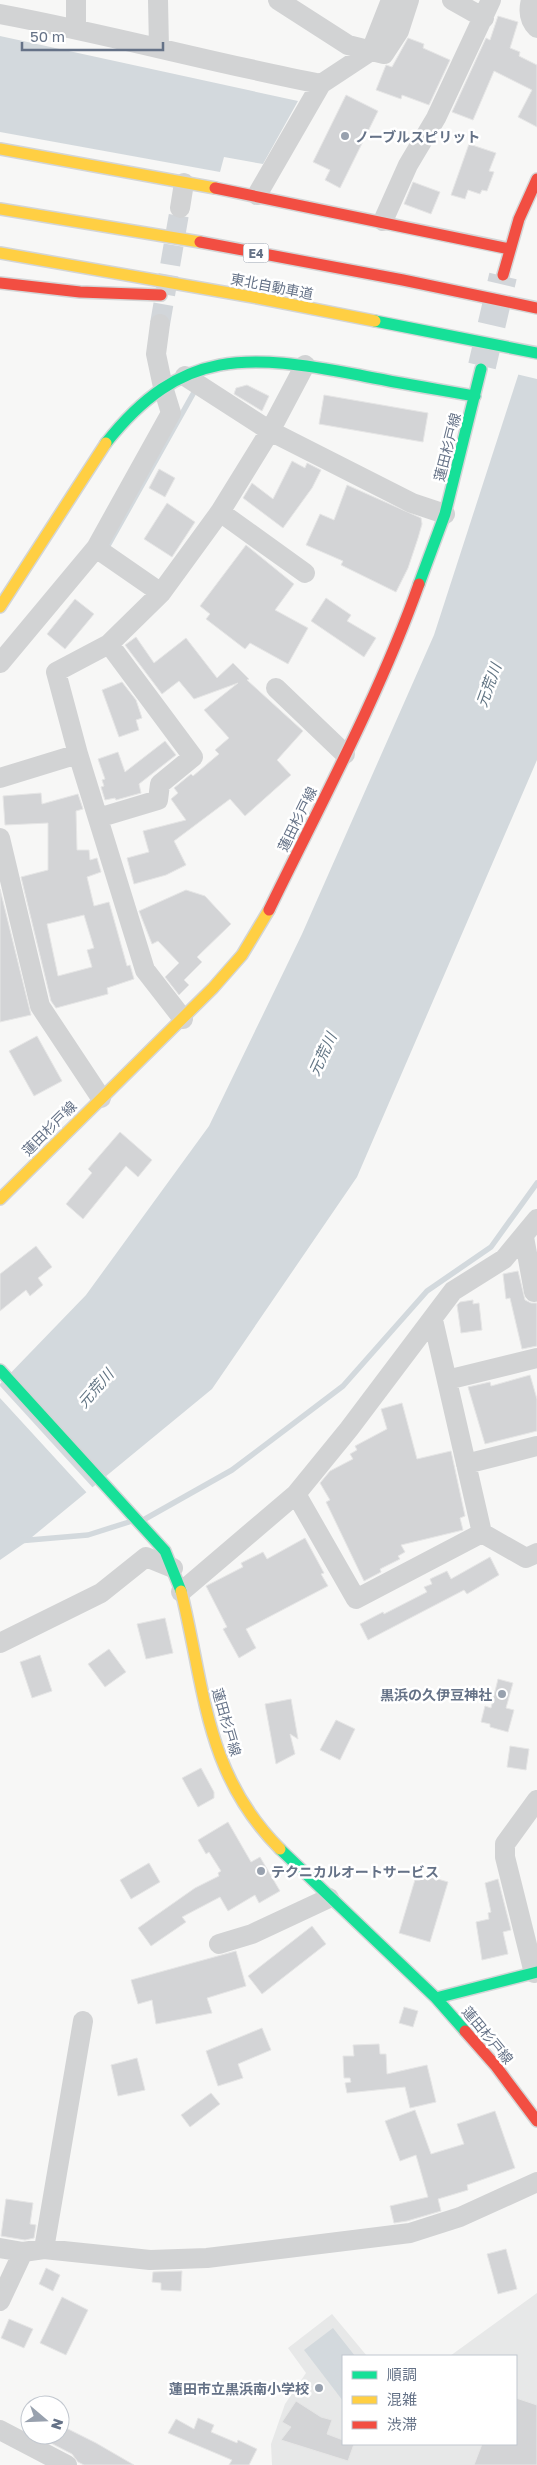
<svg xmlns="http://www.w3.org/2000/svg" width="537" height="2465" font-family="'Golos Text','Noto Sans JP',sans-serif">
  <style>
    .built { fill: #e7e8e8 }
    .water { fill: #d3d9dd }
    .pier { fill: #f7f7f6 }
    .lines { fill: none; stroke-linecap: round; stroke-linejoin: round }
    .stream { stroke: #d3d9dd; stroke-width: 5.5 }
    .building { fill: #d3d4d6; stroke: #e6e6e6; fill-rule: evenodd }
    .street-tunnel { stroke: #d2d6da; stroke-width: 20; stroke-dasharray: 20 10; stroke-linecap: butt }
    .secondary-tunnel { stroke: #d2d6da; stroke-width: 28; stroke-dasharray: 28 14; stroke-linecap: butt }
    .fast-casing { stroke: #d3d5d6; stroke-width: 14 }
    .slow-casing { stroke: #d3d5d6; stroke-width: 14 }
    .jam-casing { stroke: #d3d5d6; stroke-width: 14 }
    .street { stroke: #d2d3d4; stroke-width: 20 }
    .fast { stroke: #16e098; stroke-width: 11 }
    .slow { stroke: #ffcf43; stroke-width: 11 }
    .jam { stroke: #f24e42; stroke-width: 11 }
    .poi-dot { fill: #98a1ae; stroke: #fff; stroke-width: 2 }
    .labels { text-anchor: middle; dominant-baseline: central; stroke-width: 5; stroke-linejoin: round; paint-order: stroke }
    .shield { fill: #fff; stroke: #939cab; stroke-width: 1 }
    .shield-label { font-size: 12px; font-weight: bold; fill: #657287 }
    .poi-label { font-size: 14px; font-weight: bold; fill: #657287; stroke: #fff; text-anchor: start }
    .street-label { font-size: 14px; fill: #657287; stroke: #fff }
    .water-label { font-size: 15px; font-style: italic; fill: #617483; stroke: #fff }
  </style>
  <rect width="100%" height="100%" fill="#f7f7f6"/>
  <path class="built" d="M537 2293V2465H272L271 2444 285 2404 306 2373 288 2348 332 2314 367 2356H343V2444H516V2356H450Z"/>
  <path class="water" d="M0 36 298 101 263 164 224 157 220 172 0 132Z
    M537 317V760L357 1177 212 1389 26 1542 0 1560V1384L86 1295 209 1126 302 934 434 635Z
    M333 2328 355 2356H343V2401L304 2350Z"/>
  <path class="pier" d="M537 315V379L516 374Z
    M0 1386 94 1489 88 1494 0 1398Z"/>
  <g class="lines">
    <path class="stream" d="M105 551 193 394
      M145 1519 232 1470 343 1386 427 1291 491 1247 537 1183
      M18 1541 88 1535 129 1522"/>
  </g>
  <path class="building" d="M498 16 518 22 510 48 520 52 519 56 537 65V127L518 117 532 90 494 71 473 120 452 112 486 38 490 40Z
    M408 38 424 44 423 48 450 60 429 105 402 95 401 99 376 90 386 65 392 67Z
    M346 95 378 111 340 188 325 180 330 170 313 162Z
    M469 144 496 153 489 171 494 172 487 191 482 190 480 194 468 190 465 199 451 195Z
    M413 182 440 192 431 214 404 204Z
    M247 385 269 396 262 411 234 394 236 388Z
    M324 395 428 413 423 442 319 424Z
    M292 461 305 468 307 463 321 470 312 488 283 528 243 498 252 483 273 499Z
    M159 469 175 478 165 497 149 488Z
    M347 485 421 518 422 524 418 538 408 568 396 592 341 565 343 561 306 545 320 514 334 520Z
    M167 503 195 522 172 557 144 539Z
    M246 545 294 584 275 610 308 628 288 664 250 643 245 649 206 619 210 614 200 606Z
    M326 598 351 615 347 621 376 638 364 657 311 621Z
    M75 599 94 614 65 649 47 634Z
    M136 637 154 663 186 638 217 678 233 663 249 679 247 680 303 731 277 760 291 775 245 816 230 799 174 841 186 865 166 875 134 884 127 858 149 852 143 831 186 820 171 799 178 793 174 788 191 774 193 776 219 754 215 750 229 738 204 710 238 683 194 699 179 681 162 694 125 645Z
    M122 682 136 700 142 718 136 720 139 730 119 737 102 690Z
    M165 741 176 755 139 784 141 793 116 800 115 798 105 800 101 787 104 786 102 780 105 779 98 759 118 752 125 772Z
    M41 793 42 804 78 794 83 809 76 811 77 850H89L90 860 97 858 101 872 87 877 94 906 109 902 127 966 130 965 134 979 107 988 108 994 56 1008 51 1001 21 877 48 870V823L5 825 3 796ZM84 915 94 948 87 950 92 967 58 976 47 924Z
    M0 889 31 1015 0 1022Z
    M186 890 205 896 231 924 197 957 202 962 184 980 189 985 179 995 165 977 179 963 158 941 152 944 139 911Z
    M37 1036 62 1081 34 1096 9 1051Z
    M120 1132 152 1160 138 1177 126 1166 83 1219 66 1204 92 1173 88 1169Z
    M36 1246 52 1267 38 1278 43 1285 30 1296 26 1290 0 1311V1274Z
    M518 1271 525 1300 531 1303H537V1346L522 1349 510 1298 506 1299 503 1274Z
    M473 1300V1304L479 1303 482 1330 461 1333 457 1305 460 1302Z
    M530 1375 537 1399V1431L485 1444 468 1387 490 1382 491 1386Z
    M402 1403 417 1459 451 1451 465 1516 460 1518 463 1530 401 1545 405 1552 398 1556 400 1559 380 1569 381 1572 364 1581 326 1502 330 1500 320 1483 330 1471 353 1459 350 1454 357 1450 355 1446 387 1429 381 1409Z
    M305 1538 324 1573 321 1574 328 1586 246 1629 256 1648 239 1658 223 1629 227 1627 206 1586 243 1567 241 1563 263 1552 267 1559Z
    M490 1557 499 1575 467 1594 464 1590 368 1640 360 1624 383 1612 384 1614 427 1592 424 1587 432 1584 430 1579 447 1571 451 1579Z
    M165 1618 173 1653 146 1659 137 1624Z
    M109 1649 126 1672 105 1687 88 1664Z
    M40 1655 52 1691 32 1698 20 1662Z
    M498 1679 513 1683 506 1708 514 1710 508 1732 490 1727V1724L481 1722 485 1706 491 1708Z
    M291 1699 298 1739 290 1734 295 1754 276 1764 265 1704Z
    M336 1720 355 1729 340 1760 320 1750Z
    M510 1746 529 1749 526 1770 507 1767Z
    M201 1768 214 1792V1798L198 1807 182 1778Z
    M228 1822 251 1862 260 1857 280 1891 259 1903 255 1895 228 1911 220 1897 182 1917 186 1922 151 1946 138 1928 195 1888 219 1876 218 1873 221 1871 209 1852 206 1854 198 1840Z
    M149 1863 160 1882 131 1899 120 1880Z
    M417 1873 448 1882 430 1942 399 1933Z
    M498 1879 511 1930 503 1932 508 1954 482 1960 476 1922 489 1919 488 1913 491 1912 485 1883Z
    M312 1926 326 1944 262 1994 248 1976Z
    M236 1951 246 1986 207 1998 212 2013 156 2024 152 2000 138 2004 131 1980Z
    M404 2007 418 2011 413 2027 399 2023Z
    M262 2028 271 2050 238 2064 243 2078 218 2086 206 2051Z
    M379 2044 380 2054H386L387 2074 427 2065 436 2102 410 2108 405 2087 347 2093 345 2083 351 2082 350 2078H344L343 2056H354L353 2045Z
    M137 2058 145 2090 118 2096 111 2065Z
    M211 2093 220 2104 190 2127 181 2115Z
    M415 2110 431 2154 464 2144 457 2124 495 2111 515 2168 467 2185 468 2190 438 2199 441 2211 407 2221 394 2223 390 2206 428 2197 416 2155 400 2161 385 2121Z
    M6 2199 33 2203 30 2224 36 2225 34 2238 25 2240 1 2236Z
    M506 2249 517 2289 498 2294 487 2254Z
    M46 2268 60 2275 53 2291 39 2284Z
    M182 2271 181 2291 161 2290V2283L152 2282 153 2272Z
    M62 2297 88 2310 66 2355 40 2343Z
    M9 2319 33 2329 24 2348 1 2338Z
    M516 2398 537 2405V2465H474L482 2444H516Z
    M296 2401 321 2417 332 2420 327 2434 343 2440V2444H354L348 2461 281 2440 291 2427 282 2422Z
    M198 2418 214 2425 211 2432 237 2443 238 2440 257 2449 249 2465H229L232 2460 168 2433 176 2419 194 2429Z
    M60 2425 96 2443 134 2465H84L78 2462 72 2454 49 2442 54 2435H60Z"/>
  <g class="lines">
    <path class="street-tunnel" d="M160 324 180 208"/>
    <path class="secondary-tunnel" d="M482 366 503 276"/>
    <defs>
      <path id="fast" d="M375 321 537 353
        M106 443C182 347 248 354 359 375 397 383 436 389 475 396
        M419 584 445 514 481 369
        M0 1370 165 1551 181 1591
        M280 1849 436 1998 465 2031
        M436 1998 537 1972"/>
      <path id="slow" d="M0 149 215 188
        M0 209 200 242
        M0 253 258 298 375 321
        M0 607 106 443
        M0 1199 213 988 242 955 269 910
        M181 1591C205 1687 204 1773 280 1849"/>
      <path id="jam" d="M215 188 510 249
        M200 242 403 280 537 308
        M503 275 519 219 537 179
        M0 283 80 292 161 295
        M269 910C321 803 379 696 419 584
        M465 2031 495 2065 537 2121"/>
    </defs>
    <use href="#fast" class="fast-casing"/>
    <use href="#slow" class="slow-casing"/>
    <use href="#jam" class="jam-casing"/>
    <path class="street" d="M76 0V28
      M158 0 159 48
      M278 0 348 45 384 54 399 31 409 0
      M452 0 484 18
      M531 0C528 11 529 20 537 28
      M0 14C108 34 213 63 321 84
      M257 195 321 84 371 51 391 0
      M180 208 184 183
      M383 221 408 165 436 118 491 0
      M185 376 270 431 412 503 445 514
      M220 512 305 573
      M96 548 161 593
      M0 663 96 548 171 413 163 387 156 354 160 324
      M276 688 345 754
      M0 778 78 754
      M98 818 158 800 160 784 193 757 109 644
      M0 838 40 1006 101 1098
      M183 1019 145 970 78 754 56 672 109 644 161 593 220 512 270 431 305 365
      M524 1237 534 1292 537 1291
      M433 1320 482 1533 526 1558 537 1553
      M447 1380 537 1358
      M466 1464 537 1446
      M296 1494 356 1599 482 1533
      M181 1592 296 1494 349 1429 453 1291 504 1259 537 1219
      M0 1643 101 1593 146 1557 173 1568
      M219 1944 252 1934 329 1898
      M534 1973 505 1857V1844L537 1800
      M0 2248 23 2252 44 2249 150 2260 207 2258 410 2233 460 2217 537 2182
      M44 2249 83 2021
      M0 2301 23 2252
      M0 2430 67 2465"/>
    <use href="#fast" class="fast"/>
    <use href="#slow" class="slow"/>
    <use href="#jam" class="jam"/>
  </g>
  <g class="poi-dot">
    <circle cx="345" cy="136" r="5"/>
    <circle cx="502" cy="1694" r="5"/>
    <circle cx="261" cy="1871" r="5"/>
    <circle cx="319" cy="2388" r="5"/>
  </g>
  <g class="labels">
    <rect class="shield" x="243.5" y="243.5" width="25" height="19" rx="4"/>
    <g class="shield-label">
      <text x="256" y="253">E4</text>
    </g>
    <g class="poi-label">
      <text x="355" y="136">ノーブルスピリット</text>
      <text x="492" y="1694" text-anchor="end">黒浜の久伊豆神社</text>
      <text x="271" y="1871">テクニカルオートサービス</text>
      <text x="309" y="2388" text-anchor="end">蓮田市立黒浜南小学校</text>
    </g>
    <g class="street-label">
      <text transform="translate(272 286) rotate(11)">東北自動車道</text>
      <text transform="translate(447 447) rotate(-76)">蓮田杉戸線</text>
      <text transform="translate(297 819) rotate(-64)">蓮田杉戸線</text>
      <text transform="translate(49 1128) rotate(-45)">蓮田杉戸線</text>
      <text transform="translate(227 1722) rotate(74)">蓮田杉戸線</text>
      <text transform="translate(488 2035) rotate(50)">蓮田杉戸線</text>
    </g>
    <g class="water-label">
      <text transform="translate(488 685) rotate(-70)">元荒川</text>
      <text transform="translate(322 1054) rotate(-65)">元荒川</text>
      <text transform="translate(95 1388) rotate(-49)">元荒川</text>
    </g>
  </g>
  <rect x="342" y="2355" width="175" height="90" fill="#ffffff" stroke="#c1c7cf"/>
  <rect x="352" y="2371" width="25" height="8" fill="#16e098" stroke="#c1c7cf"/>
  <text x="387" y="2380" font-size="15" fill="#657287">順調</text>
  <rect x="352" y="2396" width="25" height="8" fill="#ffcf43" stroke="#c1c7cf"/>
  <text x="387" y="2405" font-size="15" fill="#657287">混雑</text>
  <rect x="352" y="2421" width="25" height="8" fill="#f24e42" stroke="#c1c7cf"/>
  <text x="387" y="2430" font-size="15" fill="#657287">渋滞</text>
  <g transform="translate(45 2420) rotate(109)"><circle r="24" fill="#ffffff" stroke="#c1c7cf"/>
  <path d="M0-4L9 19L0 12L-9 19Z" fill="#98a1ae"/>
  <text y="-8" font-size="14" font-weight="bold" text-anchor="middle" fill="#657287">N</text>
  </g>
  <path d="M22 42v8h141v-8" fill="none" stroke="#657287" stroke-width="2.5"/>
  <text x="30" y="42" font-size="15" fill="#657287" stroke="#ffffff" stroke-width="4" paint-order="stroke">50 m</text>
</svg>
